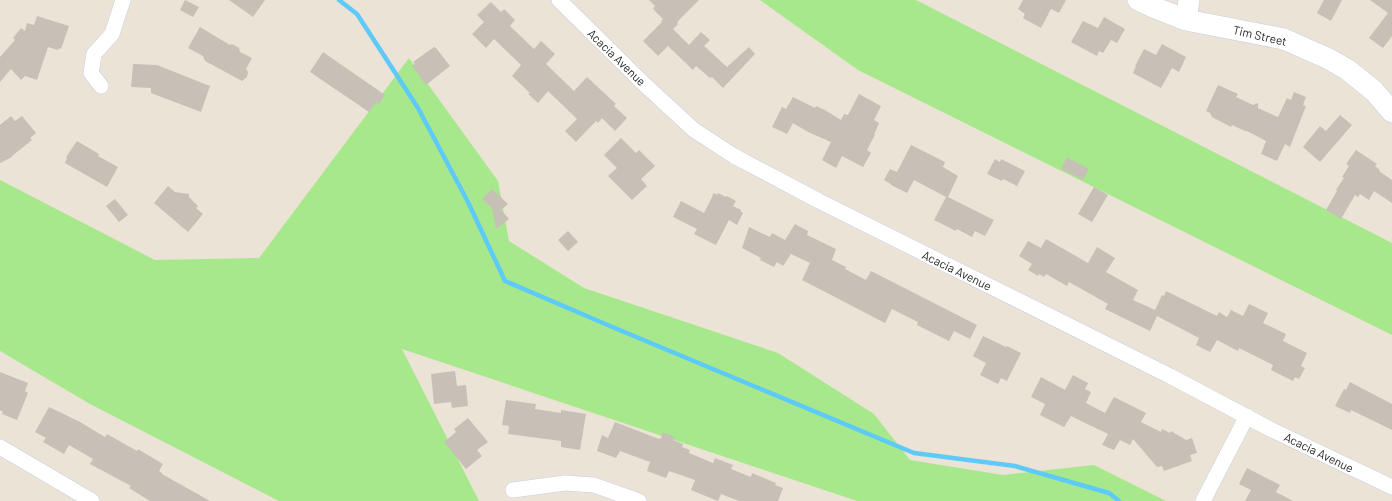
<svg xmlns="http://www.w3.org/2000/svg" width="1392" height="501" font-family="Barlow,sans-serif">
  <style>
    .green { fill: #a8e88c }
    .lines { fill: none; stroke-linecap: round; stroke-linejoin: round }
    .stream { stroke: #5dcaf9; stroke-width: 4.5 }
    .building { fill: #c6c0b6 }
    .street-casing { stroke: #cbcfe2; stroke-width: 16 }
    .secondary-casing { stroke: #cbcfe2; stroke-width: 22 }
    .street { stroke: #fff; stroke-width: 15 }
    .secondary { stroke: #fff; stroke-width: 21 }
    .labels { text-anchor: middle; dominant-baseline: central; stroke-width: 4.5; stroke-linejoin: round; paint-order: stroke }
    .street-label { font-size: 12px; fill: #272727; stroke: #fff }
  </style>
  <rect width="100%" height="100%" fill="#ebe3d6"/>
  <path class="green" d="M760 0H916L1392 243V335L858 70Z
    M409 58 498 181 509 241 584 288 778 353 874 414 910 460 1003 475 1094 465 1166 501H857L402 349 479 501H279L90 404 0 351V180L155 260 259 258Z"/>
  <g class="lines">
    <path class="stream" d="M339 0 357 14 418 108 468 202 505 281 610 326 914 453 1015 466 1109 493 1119 501"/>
  </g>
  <path class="building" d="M185 0 199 7 193 17 180 10Z
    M229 0H265L253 17Z
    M649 0H699L680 19 677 23 678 24 673 29 689 45 701 32 710 40 704 46 727 67 749 47 755 54 723 88 712 77 710 78 696 66 693 70 668 46 658 56 643 41 662 22 661 21 663 19 653 9 655 6Z
    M1023 0H1066L1059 13 1051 9 1041 28 1023 18 1025 14 1018 9Z
    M1324 0H1342L1331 21 1317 13Z
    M1370 0H1392V36L1383 48 1369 38 1388 13Z
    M491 2 501 12 504 9 515 20 510 26 534 49 541 41 555 54 546 64 574 91 587 77 616 104 614 106 627 118 615 131 602 118 598 123 596 121 576 142 565 131 577 119 548 91 538 103 528 94 530 93 512 76 521 65 494 39 486 48 472 34 484 22 477 15Z
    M37 16 69 26 61 49 59 48 58 50 48 47 37 80 25 76 21 80 11 69 0 82V57L15 40 13 38 21 28 25 31 27 23 34 25Z
    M1104 17 1125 29 1117 43 1111 40 1103 53 1099 51 1097 56 1071 42 1083 21 1098 28Z
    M200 27 230 45 232 44 239 48 240 52 252 58 246 69 248 72 247 77 242 81 205 61 203 56 188 48Z
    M1162 44 1186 57 1179 72 1172 68 1161 88 1133 73 1136 66H1135L1144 49 1156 55Z
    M434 47 436 48 450 66 426 85 412 66 415 64 413 62Z
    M323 52 385 95 379 104 376 103 369 112 310 72Z
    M133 64 157 65 210 86 201 112 151 93V88L131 87Z
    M1218 85 1238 94 1236 97 1253 105 1258 103V108L1278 117 1287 98 1291 100 1294 92 1306 97 1303 105 1306 106 1290 147 1285 144 1277 161 1261 154 1266 141 1247 131H1245L1232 125 1231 127 1212 117 1210 113 1206 111Z
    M859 94 881 106 874 120 879 123 874 135H875L867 150 871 153 863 167 842 156 836 168 822 160 831 142 808 132 793 123 787 134 772 127 782 107 786 109 793 97 815 108 816 106 825 110 841 120 844 114 848 115Z
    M1340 115 1352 125 1320 162 1303 147 1320 126 1326 131Z
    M11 116 15 121 22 116 36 133 30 138 32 140 12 156V157L0 163V125Z
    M621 138 636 153 639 150 655 166 641 179 647 186 632 200 608 176 617 168 604 155Z
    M77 141 99 154 98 156 118 167 107 187 65 163 67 158 66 157Z
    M911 145 945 162 943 167 958 176 948 197 994 220 985 236 975 231 972 237 957 229 956 231 934 220 946 197 914 180 907 193 891 185V184L884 180 890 169 897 172Z
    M1356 150 1377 164 1375 166 1380 170 1379 171 1392 180V203L1374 191 1369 200 1360 194 1358 197 1355 195 1341 219 1326 210 1337 191 1336 190 1344 178 1342 177 1349 166 1346 164Z
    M1067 157 1089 169 1083 180 1061 169Z
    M995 159 1000 162 1001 159 1025 171 1017 186 1003 179 1002 181 987 174Z
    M168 186 175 192 189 194V197L198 206 196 208 203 214 188 232 154 203Z
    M1094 187 1108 195 1092 222 1078 214Z
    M492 189 508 204 501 210 509 219 496 229 492 208 482 199Z
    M714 193 717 195 718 193 726 197 727 196 736 201 733 206 741 210V212L743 213 737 225 729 220 716 245 694 234 697 229 673 217 681 201 704 213Z
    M115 199 128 215 119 222 106 206Z
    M795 224 808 231 807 235 836 249 832 260 846 267 845 269 866 280 871 271 977 325 970 339 954 331 949 341 917 325 918 322 892 309 885 323 802 280 810 263 791 254 783 266 777 262 774 267 760 260 761 258 742 248 749 227 770 237 772 233 785 240Z
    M568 231 578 242 568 251 558 240Z
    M1046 239 1088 263 1097 247 1115 258 1106 272 1138 290 1133 300 1155 310 1162 295 1164 296 1166 291 1217 316 1219 312 1227 317 1231 310 1243 316 1249 304 1268 313 1263 323 1286 334 1283 341 1307 353 1301 366 1305 368 1299 379 1295 377 1293 381 1271 370 1273 365 1239 348 1238 351 1217 340 1210 352 1196 345 1199 338 1157 316 1150 331 1105 309 1108 304 1069 282 1067 286 1046 274 1044 277 1039 274 1038 276 1028 270 1032 264 1019 256 1028 241 1041 248Z
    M983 336 1006 347 1007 346 1021 353 1007 381 1001 378 998 384 980 375 986 363 973 356Z
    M455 371 457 386 466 385 468 406 452 408 451 402 434 404 431 374Z
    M0 372 28 383 25 391 28 393 17 420 2 414 3 412 0 410Z
    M1073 375 1088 383 1085 389 1091 392 1086 403 1105 413 1114 397 1146 413 1141 422 1161 432 1162 429 1170 433 1171 431 1186 440 1192 438 1197 453 1190 455 1192 461 1164 471 1162 466 1157 467 1133 439 1130 445 1120 440 1114 450 1102 445 1108 434 1077 419 1071 416 1064 427 1040 415 1045 404 1031 397 1041 377 1065 390Z
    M1350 382 1392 404V430L1351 410 1350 413 1335 406 1344 389 1346 390Z
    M506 400 536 404 535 409 561 413V410L586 414 580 450 561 447V441L508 434 509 426 502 425Z
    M49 407 80 422 105 437 107 434 137 451 138 449 163 464 159 471 162 473V474L210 501H150L129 488 131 486 90 464 93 459 69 445 64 454 43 442 46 438 35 432Z
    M468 418 488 442 477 450 482 456 466 469 444 442 456 432 454 429Z
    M615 422 659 439 661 438 663 432 675 437 673 440 683 444 682 447 690 450 689 453 713 463 715 458 733 465 731 469 751 477 752 473 776 483 775 485 783 488 778 501H739L721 494 718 501 691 490 695 480 669 471 666 478 647 471 650 462 620 451 616 458 597 451 602 435 608 438Z
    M1247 468 1280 485 1276 492 1293 501H1245L1251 490 1239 484Z"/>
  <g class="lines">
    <defs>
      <path id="street" d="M559 0 643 83 694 130 734 156 819 201 1170 376 1272 430 1392 487
        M101 86 91 73 94 54 112 34 123 0
        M0 447 92 501
        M513 490 565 483 594 485 639 501
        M1203 501 1247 416"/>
      <path id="secondary" d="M1138 0 1153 7 1186 20 1284 39 1329 59 1348 70 1374 91 1392 112
        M1186 20 1189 0"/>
    </defs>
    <use href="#street" class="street-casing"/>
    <use href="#secondary" class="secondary-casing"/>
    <use href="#street" class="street"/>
    <use href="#secondary" class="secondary"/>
  </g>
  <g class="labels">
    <g class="street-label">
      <text transform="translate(1260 35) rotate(13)">Tim Street</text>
      <text transform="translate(617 57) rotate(44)">Acacia Avenue</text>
      <text transform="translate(957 270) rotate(26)">Acacia Avenue</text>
      <text transform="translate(1319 452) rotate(26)">Acacia Avenue</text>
    </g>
  </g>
</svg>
